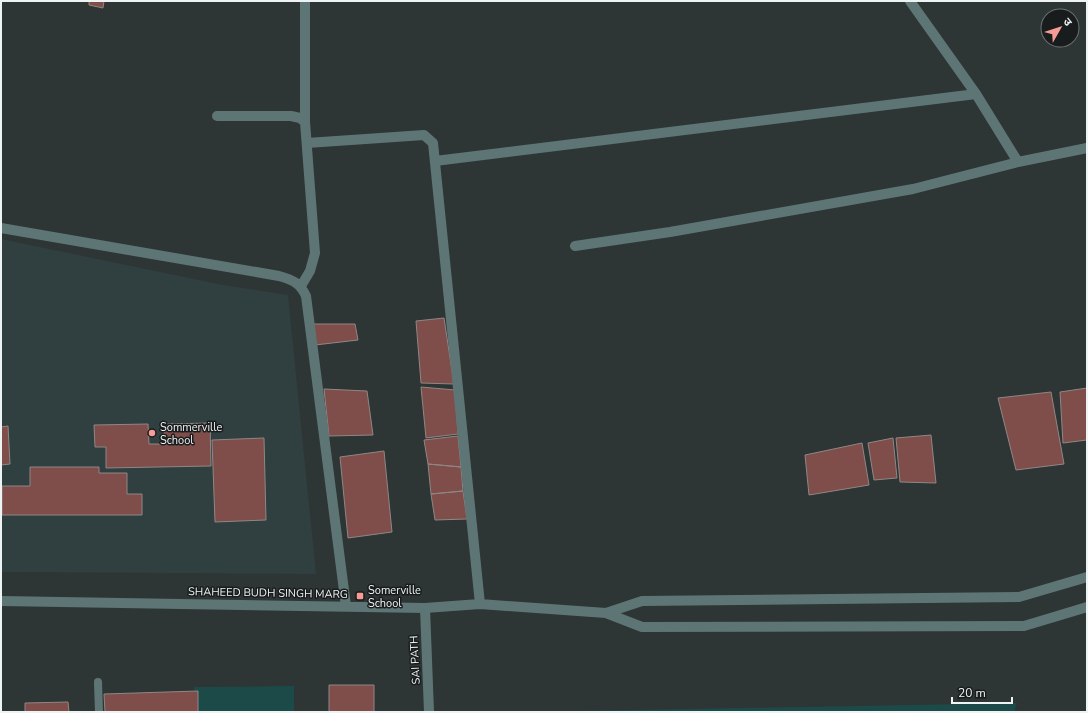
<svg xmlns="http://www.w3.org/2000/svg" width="1088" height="713" font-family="'Nunito Sans','Noto Sans Devanagari',sans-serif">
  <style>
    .built { fill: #303f3f }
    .green { fill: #1c4a49 }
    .building { fill: #7f4e4b; stroke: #8f8786 }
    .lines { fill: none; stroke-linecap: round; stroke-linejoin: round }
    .lane { stroke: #5d7675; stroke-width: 8 }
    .street { stroke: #5d7675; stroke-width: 10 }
    .poi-dot { fill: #f59c95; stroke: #191c1c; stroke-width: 1.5 }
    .labels { text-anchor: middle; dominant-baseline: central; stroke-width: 3; stroke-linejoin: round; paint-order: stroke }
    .poi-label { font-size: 11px; fill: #eef3f3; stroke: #191c1c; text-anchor: start }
    .street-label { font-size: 11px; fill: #eef3f3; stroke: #191c1c }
  </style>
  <rect width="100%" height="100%" fill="#2e3535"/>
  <path class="built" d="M1 239 223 285 288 295 316 574 1 572Z"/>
  <path class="green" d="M294 686V712H195L194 687Z
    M1017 703 1014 712H524Z"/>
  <path class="building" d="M89 1H104L103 8 89 5Z
    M444 318 454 384 421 383 416 321Z
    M311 324H355L358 340 315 345Z
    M421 387 455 390 458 434 426 438Z
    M1087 388V440L1063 443 1060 392Z
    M324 389 367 391 373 435 329 436Z
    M1051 392 1064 464 1016 470 998 398Z
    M210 423 211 466 106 468V447H95L94 425 148 424 149 444H164V424Z
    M8 426 10 464 1 465V427Z
    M931 435 936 483 900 482 896 438Z
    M458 436 461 467 428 464 424 440Z
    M264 438 266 520 215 522 212 440Z
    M893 438 897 478 874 480 868 443Z
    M862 443 869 485 809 495 805 455Z
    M384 451 392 532 348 538 340 457Z
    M428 464 461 467 463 491 431 494Z
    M30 467H99V473H127V494H142V515H2V486H30Z
    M463 491 467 519 435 520 431 494Z
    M329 685H374V712H329Z
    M198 691V712H105L104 694Z
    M68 702 69 712H25V703Z"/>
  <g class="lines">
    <path class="lane" d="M98 682 99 712"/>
    <path class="street" d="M305 1V122
      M910 1 976 94 1018 162 1087 148
      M217 116H291L300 118 305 122 315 253 310 271 301 286
      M307 143 424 135 433 143 480 604
      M435 161 976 94
      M1 228 279 276C293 280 300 283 306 296L346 606
      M575 246 670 232 913 189 1018 162
      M1 601 425 608 480 604 606 613 642 627 1024 626 1087 607
      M425 608 429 712
      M606 613 642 601 1019 597 1087 577"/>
  </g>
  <g class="poi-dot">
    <circle cx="152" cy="433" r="4"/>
    <rect x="356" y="592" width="8" height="8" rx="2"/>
  </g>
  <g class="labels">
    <g class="poi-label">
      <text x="160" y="427">Sommerville<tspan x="160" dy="13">School</tspan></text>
      <text x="368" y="590">Somerville<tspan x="368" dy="13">School</tspan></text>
    </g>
    <g class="street-label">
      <text transform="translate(268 593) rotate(1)">SHAHEED BUDH SINGH MARG</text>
      <text transform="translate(415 660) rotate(-93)">SAI PATH</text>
    </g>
  </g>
  <rect width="1088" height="713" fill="none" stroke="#eef3f3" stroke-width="4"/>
  <g transform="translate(1060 28) rotate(51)"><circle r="19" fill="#191c1c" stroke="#6e7272"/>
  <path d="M0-3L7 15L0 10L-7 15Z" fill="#f59c95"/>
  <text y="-6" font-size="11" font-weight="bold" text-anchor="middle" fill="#eef3f3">उ</text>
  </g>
  <path d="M952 697v6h60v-6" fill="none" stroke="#eef3f3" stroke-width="2"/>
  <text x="958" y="697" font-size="12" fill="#eef3f3" stroke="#191c1c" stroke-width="3" paint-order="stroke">20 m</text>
</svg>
